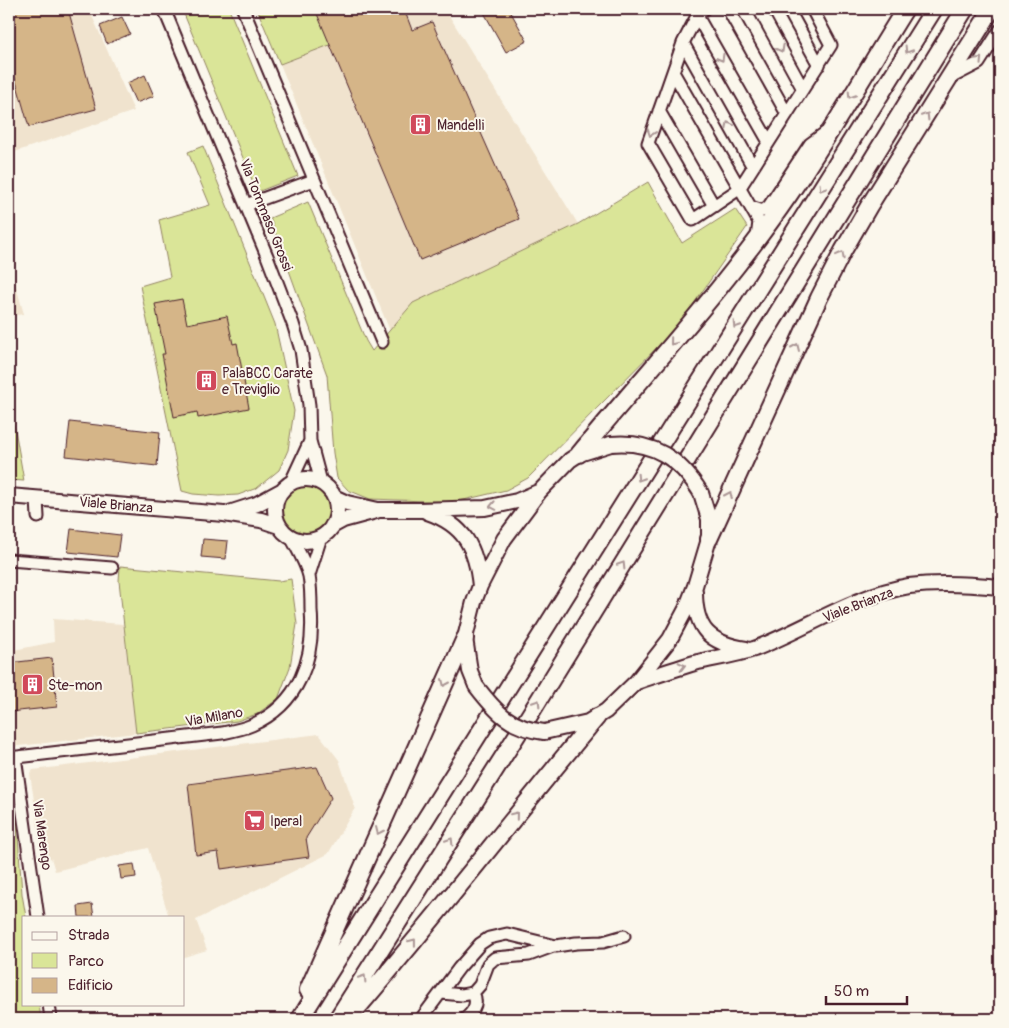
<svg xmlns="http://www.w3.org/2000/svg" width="1009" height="1028" font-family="Pangolin,sans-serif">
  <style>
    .built { fill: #f0e3ce }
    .green { fill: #dae598; stroke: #928262 }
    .building { fill: #d5b588; stroke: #4a1f2b }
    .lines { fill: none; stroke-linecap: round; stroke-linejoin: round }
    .minor-casing { stroke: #4a1f2b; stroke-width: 15 }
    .major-casing { stroke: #4a1f2b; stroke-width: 18 }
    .highway-casing { stroke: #4a1f2b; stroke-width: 20 }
    .minor { stroke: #fbf7ec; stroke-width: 11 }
    .major { stroke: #fbf7ec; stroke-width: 14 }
    .highway { stroke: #fbf7ec; stroke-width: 16 }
    .major-bridge-casing { stroke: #4a1f2b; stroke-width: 18; stroke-linecap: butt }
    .major-bridge { stroke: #fbf7ec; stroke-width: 14 }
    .oneway { stroke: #ab9695 }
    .labels { text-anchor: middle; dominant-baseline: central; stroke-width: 4; stroke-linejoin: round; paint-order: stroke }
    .poi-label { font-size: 14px; fill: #4a1f2b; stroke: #fbf7ec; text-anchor: start }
    .street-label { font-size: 14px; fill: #4a1f2b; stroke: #fbf7ec }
  </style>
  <rect width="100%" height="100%" fill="#fbf7ec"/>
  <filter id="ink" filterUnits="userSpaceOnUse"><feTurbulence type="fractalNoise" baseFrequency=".02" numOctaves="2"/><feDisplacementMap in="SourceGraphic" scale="10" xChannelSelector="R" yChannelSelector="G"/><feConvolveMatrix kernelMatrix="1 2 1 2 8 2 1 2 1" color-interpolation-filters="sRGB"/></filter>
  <g filter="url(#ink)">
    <path class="built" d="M9 9H89L134 111 9 154Z
      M406 9H445L578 224 413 303 390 331 280 64 356 35Z
      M9 262 24 314 9 316Z
      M53 619 123 624 136 733 9 747V651L54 642Z
      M319 734 339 760 355 808 328 854 196 920 207 950 184 957V917H169L148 848 55 871 51 858 43 860 30 774 33 770Z"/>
    <path class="green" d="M182 9H229L298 176 257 192Z
      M257 9H406L356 35 280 64Z
      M203 146 275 324 294 411 288 450 279 470 257 488 238 495 219 496 193 494 182 491 140 286 170 277 159 220 210 205 188 152Z
      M648 182 682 243 735 209 747 227 679 325 528 478 506 490 455 502 370 499 348 490 337 478 333 453 327 375 270 218 308 202 366 341 372 351 413 303 578 224Z
      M9 395 24 481 9 480Z
      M282 510a24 24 0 1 1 48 0a24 24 0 1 1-48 0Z
      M120 566 279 581 291 579 297 624 290 667 278 699 257 714 237 721 136 733 119 581Z
      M16 808 22 894 26 917H24V1004H39L41 1019H9V809Z"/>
    <path class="building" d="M9 9H68L96 109 29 127 9 57Z
      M315 9H404L412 30 432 22 519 219 420 260Z
      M482 9H509L527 41 506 52Z
      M122 17 130 34 107 44 100 26Z
      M145 75 154 96 136 103 127 83Z
      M182 299 187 324 227 316 233 344 237 343 249 408 198 418 197 412 174 417 162 354H165L155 304Z
      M70 422 160 432 157 466 66 456Z
      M71 529 120 535 117 557 68 552Z
      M203 539 228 541 226 559 201 557Z
      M52 658 57 707 9 712V663Z
      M317 767 331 798 306 838 309 857 221 869 218 852 196 855 188 784Z
      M134 864 136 877 121 879 119 866Z
      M92 904 94 917H79L78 906Z"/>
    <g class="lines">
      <defs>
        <path id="minor" d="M164 9 267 256 293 324 301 350 309 405 310 441 321 482
          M243 9 382 342
          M704 9 697 16 683 43 648 143 693 220 739 189 831 45 812 9
          M728 9 787 114
          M759 9 803 89
          M788 9 819 65
          M697 16 769 142
          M683 43 753 167
          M673 72 759 222 757 238
          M950 78 979 63 1000 30
          M659 111 714 206
          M246 205 314 180
          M751 207 763 211 769 206 810 144 825 133
          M291 482 310 441
          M37 499 38 517
          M9 560 112 568
          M309 575 321 537
          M15 757 38 917
          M9 758 222 733C232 731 243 729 252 725 299 704 315 659 311 610 311 599 311 587 309 576 306 563 297 549 291 537
          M442 993 462 995 473 993 480 985 488 964 495 958 529 955 553 946
          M49 1004 51 1019
          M421 1019 459 968 480 944 489 938 507 934 556 946 576 943 603 942 624 936
          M465 1019C473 1012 479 1004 473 993"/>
        <path id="major" d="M275 510a31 31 0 1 1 62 0a31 31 0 1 1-62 0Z
          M9 496 224 514 261 520 279 526
          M334 497 347 503 378 510H419L485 508 517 501 538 492
          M427 512C465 525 476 548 480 586
          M229 513 257 504 281 491
          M332 526 343 520 376 511
          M695 592C695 630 710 643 746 649
          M636 682C657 675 677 668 698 662 716 658 736 655 754 649 804 630 855 595 909 586 939 582 970 584 1000 587
          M476 686 470 671 465 638 474 602 480 586 504 539 539 492 570 460 579 454 611 444
          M544 732 588 722 606 711 636 682 670 639 686 609 695 586 709 539V519L701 493"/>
        <path id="highway" d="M579 454C650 368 726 287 789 195 830 135 866 71 905 9
          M709 539 819 298 843 251 869 206 992 9
          M308 990 465 638
          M300 1019 934 9
          M337 1019 524 724 965 9
          M348 1019C434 921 513 817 597 717"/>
      </defs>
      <use href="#minor" class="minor-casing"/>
      <use href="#major" class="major-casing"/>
      <use href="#highway" class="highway-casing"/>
      <use href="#minor" class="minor"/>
      <use href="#major" class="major"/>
      <use href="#highway" class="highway"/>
      <defs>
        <path id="major-bridge" d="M611 444C653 440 680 459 701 493
          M476 686C496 712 510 728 544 732"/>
      </defs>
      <use href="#major-bridge" class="major-bridge-casing"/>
      <use href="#major-bridge" class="major-bridge"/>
    </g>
    <defs><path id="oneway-chevron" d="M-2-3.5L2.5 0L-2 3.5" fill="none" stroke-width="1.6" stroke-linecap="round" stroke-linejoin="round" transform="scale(1.25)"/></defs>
    <g class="oneway">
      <use href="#oneway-chevron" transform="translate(781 49) rotate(61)"/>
      <use href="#oneway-chevron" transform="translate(908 50) rotate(122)"/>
      <use href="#oneway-chevron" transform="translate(721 58) rotate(60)"/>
      <use href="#oneway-chevron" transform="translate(979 60) rotate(-47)"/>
      <use href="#oneway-chevron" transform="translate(851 95) rotate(122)"/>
      <use href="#oneway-chevron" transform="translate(926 116) rotate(-58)"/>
      <use href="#oneway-chevron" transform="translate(729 125) rotate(-119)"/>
      <use href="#oneway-chevron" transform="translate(651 133) rotate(109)"/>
      <use href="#oneway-chevron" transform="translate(822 188) rotate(122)"/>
      <use href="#oneway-chevron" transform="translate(841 255) rotate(-62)"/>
      <use href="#oneway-chevron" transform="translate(736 325) rotate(122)"/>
      <use href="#oneway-chevron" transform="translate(673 342) rotate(129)"/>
      <use href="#oneway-chevron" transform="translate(796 347) rotate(-66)"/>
      <use href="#oneway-chevron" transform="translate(640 478) rotate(122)"/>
      <use href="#oneway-chevron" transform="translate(729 495) rotate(-66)"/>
      <use href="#oneway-chevron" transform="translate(493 506) rotate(169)"/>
      <use href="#oneway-chevron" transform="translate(622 565) rotate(-58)"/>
      <use href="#oneway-chevron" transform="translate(682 666) rotate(-14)"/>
      <use href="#oneway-chevron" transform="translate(445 683) rotate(114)"/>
      <use href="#oneway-chevron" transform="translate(537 703) rotate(-58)"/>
      <use href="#oneway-chevron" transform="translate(515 815) rotate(-51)"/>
      <use href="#oneway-chevron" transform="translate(379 831) rotate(114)"/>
      <use href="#oneway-chevron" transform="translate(450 841) rotate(-58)"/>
      <use href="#oneway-chevron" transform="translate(413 942) rotate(-52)"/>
      <use href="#oneway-chevron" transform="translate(363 978) rotate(-58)"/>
    </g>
  </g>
  <defs>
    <symbol id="building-square" viewBox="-11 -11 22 22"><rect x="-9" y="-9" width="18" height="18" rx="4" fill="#d1495b" stroke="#fbf7ec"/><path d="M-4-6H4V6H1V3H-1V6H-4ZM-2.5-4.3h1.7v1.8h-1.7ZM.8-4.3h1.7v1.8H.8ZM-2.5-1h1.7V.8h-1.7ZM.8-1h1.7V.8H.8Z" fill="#fff"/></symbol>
    <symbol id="supermarket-square" viewBox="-11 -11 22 22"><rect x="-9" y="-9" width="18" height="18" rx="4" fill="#d1495b" stroke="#fbf7ec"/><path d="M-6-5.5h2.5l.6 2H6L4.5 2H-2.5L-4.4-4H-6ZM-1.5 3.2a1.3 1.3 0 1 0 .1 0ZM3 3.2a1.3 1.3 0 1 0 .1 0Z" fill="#fff"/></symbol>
  </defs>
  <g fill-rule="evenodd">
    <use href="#building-square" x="408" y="112" width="25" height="25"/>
    <use href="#building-square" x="194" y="368" width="25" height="25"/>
    <use href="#building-square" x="20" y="672" width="25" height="25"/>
    <use href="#supermarket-square" x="242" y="808" width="25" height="25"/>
  </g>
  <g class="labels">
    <g class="poi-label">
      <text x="437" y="125">Mandelli</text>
      <text x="222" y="373">PalaBCC Carate<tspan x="222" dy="16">e Treviglio</tspan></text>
      <text x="48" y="685">Ste-mon</text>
      <text x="270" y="821">Iperal</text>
    </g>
    <g class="street-label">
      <text transform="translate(266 215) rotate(68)">Via Tommaso Grossi</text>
      <text transform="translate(116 505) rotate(5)">Viale Brianza</text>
      <text transform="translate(858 605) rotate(-21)">Viale Brianza</text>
      <text transform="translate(214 717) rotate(-10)">Via Milano</text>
      <text transform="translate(42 835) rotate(82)">Via Marengo</text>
    </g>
  </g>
  <rect width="1009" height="1028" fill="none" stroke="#fbf7ec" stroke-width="30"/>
  <rect x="15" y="15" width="979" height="998" fill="none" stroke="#4a1f2b" stroke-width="2" filter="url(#ink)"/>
  <rect x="22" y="916" width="162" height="90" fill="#fbf7ec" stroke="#b4a19f"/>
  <rect x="32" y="932" width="25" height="8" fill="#fbf7ec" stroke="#b4a19f"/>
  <text x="68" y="940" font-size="15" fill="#4a1f2b">Strada</text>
  <rect x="32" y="953" width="25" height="15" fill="#dae598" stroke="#b4a19f"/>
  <text x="68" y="966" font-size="15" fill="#4a1f2b">Parco</text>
  <rect x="32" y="978" width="25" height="15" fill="#d5b588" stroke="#b4a19f"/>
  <text x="68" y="990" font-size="15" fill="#4a1f2b">Edificio</text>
  <path d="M826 996v8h81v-8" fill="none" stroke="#4a1f2b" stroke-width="2.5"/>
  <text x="834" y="996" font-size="15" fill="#4a1f2b" stroke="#fbf7ec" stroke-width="4" paint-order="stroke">50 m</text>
</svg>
